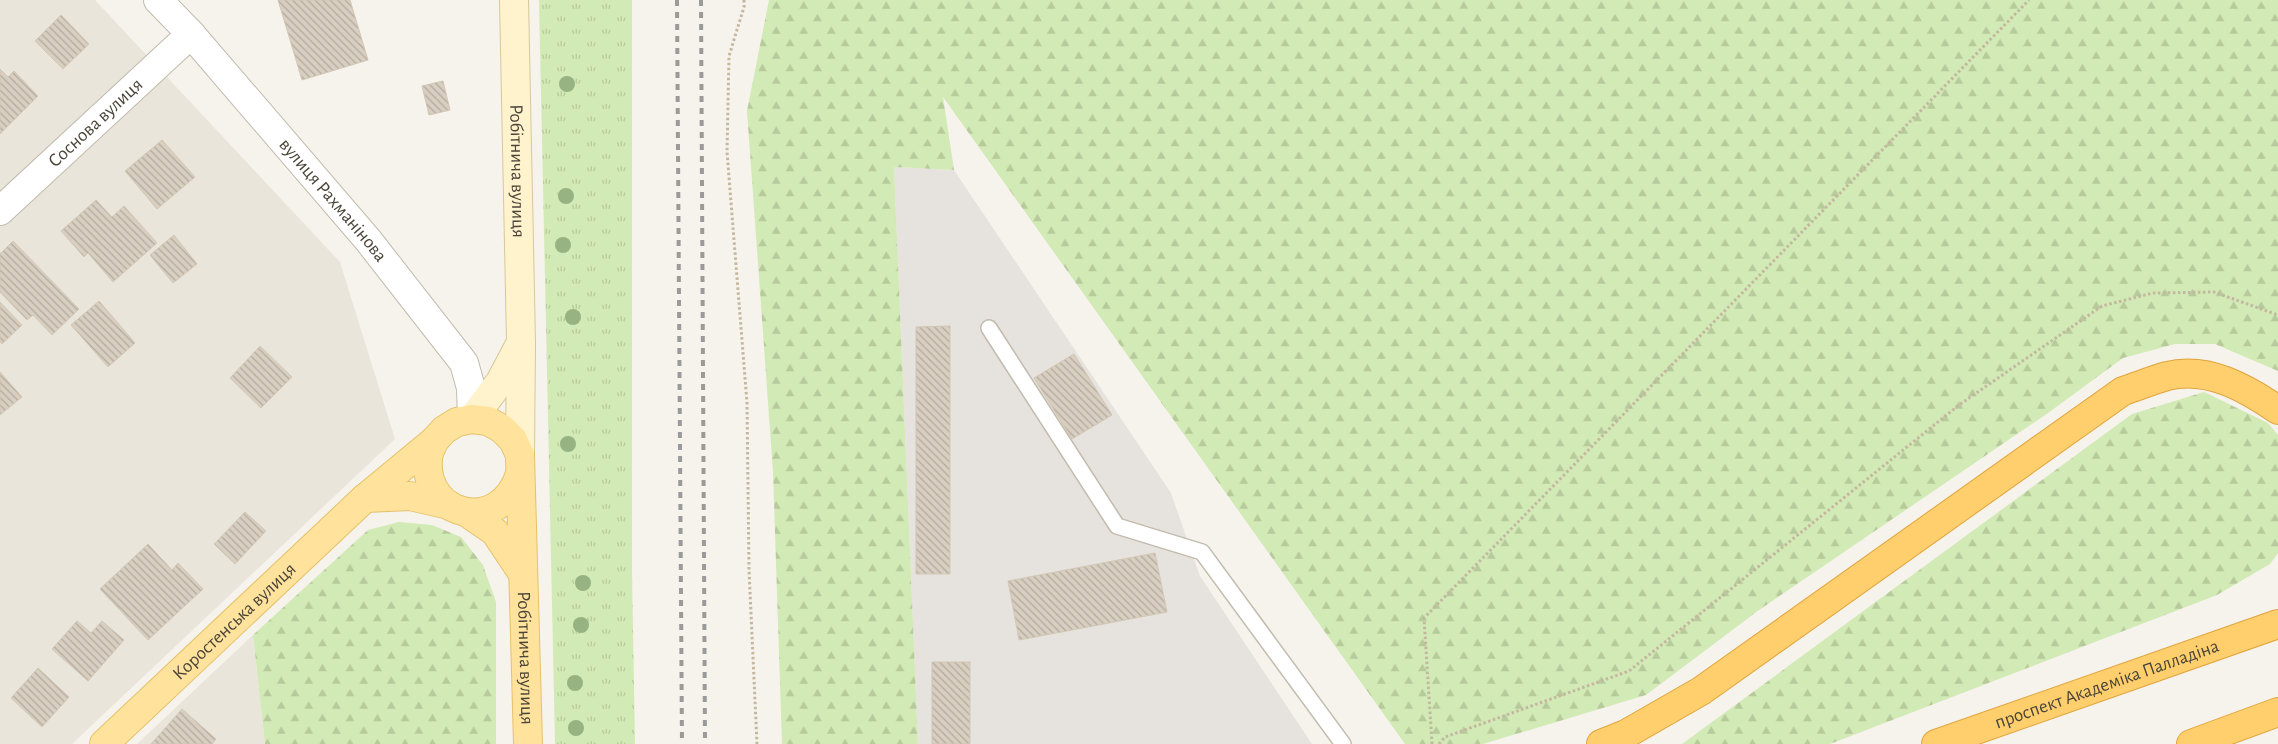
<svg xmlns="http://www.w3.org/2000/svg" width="2278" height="744" font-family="'Alegreya Sans',sans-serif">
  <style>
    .residential { fill: #eae5da }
    .industrial { fill: #e6e2dd }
    .grass { fill: url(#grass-tufts) }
    .forest { fill: url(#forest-firs) }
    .building { fill: url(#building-back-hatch); stroke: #d3c7b4 }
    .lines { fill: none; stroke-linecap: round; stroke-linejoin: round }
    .lane-casing { stroke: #c2bbae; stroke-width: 18 }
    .street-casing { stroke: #c2bbae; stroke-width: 30 }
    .secondary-casing { stroke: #d6c79b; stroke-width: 30 }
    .primary-casing { stroke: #e6c16a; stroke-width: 30 }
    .highway-casing { stroke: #e0a43c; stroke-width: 30 }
    .path { stroke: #c4b79f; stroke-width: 3; stroke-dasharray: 2.5 2.5; stroke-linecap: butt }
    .lane { stroke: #fff; stroke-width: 15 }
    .street { stroke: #fff; stroke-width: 28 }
    .secondary { stroke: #fff3cd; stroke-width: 28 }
    .primary { stroke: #ffe39c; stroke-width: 28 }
    .highway { stroke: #ffcf6e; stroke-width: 28 }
    .rail { stroke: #9a9a9a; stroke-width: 4; stroke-dasharray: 6 6; stroke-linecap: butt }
    .tree { fill: #97b381 }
    .labels { text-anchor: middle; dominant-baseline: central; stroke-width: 4; stroke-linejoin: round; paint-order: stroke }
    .street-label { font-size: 19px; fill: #4b4439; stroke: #fff }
  </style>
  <defs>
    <pattern id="grass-tufts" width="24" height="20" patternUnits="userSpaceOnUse" patternTransform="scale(1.25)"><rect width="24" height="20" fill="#d2eab5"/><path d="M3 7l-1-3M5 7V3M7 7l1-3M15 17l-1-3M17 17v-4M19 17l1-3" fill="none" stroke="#b6ca9c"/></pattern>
    <pattern id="forest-firs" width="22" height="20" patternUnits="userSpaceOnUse" patternTransform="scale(1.25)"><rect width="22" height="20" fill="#d2eab5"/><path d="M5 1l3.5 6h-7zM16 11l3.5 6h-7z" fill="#b6ca9c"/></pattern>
    <pattern id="building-back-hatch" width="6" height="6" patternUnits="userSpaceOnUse" patternTransform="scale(1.25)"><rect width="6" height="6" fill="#d8cfc1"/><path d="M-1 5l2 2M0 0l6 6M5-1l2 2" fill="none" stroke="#b1aa9e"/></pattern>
  </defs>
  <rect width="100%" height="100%" fill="#f6f3ec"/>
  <path class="residential" d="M0 0H95L340 262 395 439 72 744H0Z
    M253 635 265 744H137Z"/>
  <path class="industrial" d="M894 167 954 170 1171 493 1200 576 1312 744H918Z"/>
  <path class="grass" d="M539 0H632V572L635 744H555Z"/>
  <path class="forest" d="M769 0H2278V371L2215 344H2175L2123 358 2048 413 1759 610 1646 695 1483 744H1405L943 97 954 170 894 167 918 744H782L773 472 747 111Z
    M2204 392 2268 423 2278 435V553L2270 564 2217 595 1830 744H1682L2132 414Z
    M399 522 432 525 461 537 483 565 496 602V744H265L253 635 368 530Z"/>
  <path class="building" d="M278 0H350L368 60 302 80Z
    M61 15 89 44 63 69 35 41Z
    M0 69 8 77 14 71 38 96 0 134Z
    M443 81 450 110 429 115 422 86Z
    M162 140 195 177 157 209 125 171Z
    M96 200 112 217 124 206 157 243 113 282 88 253 84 257 61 231Z
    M174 235 197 264 173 283 150 255Z
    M13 241 79 309 52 335 33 315 27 320 0 292V254Z
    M99 301 135 343 108 367 71 325Z
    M0 302 22 325 2 344 0 342Z
    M950 326V574H916V327Z
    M260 346 292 377 261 408 230 378Z
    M1074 354 1112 415 1072 439 1034 378Z
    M0 372 22 397 0 415Z
    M245 512 266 531 235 564 214 544Z
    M148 544 172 570 178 563 203 589 148 640 100 589Z
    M1155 553 1167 612 1019 640 1008 581Z
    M77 621 91 633 102 621 124 640 88 681 52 649Z
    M932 662H970V744H932Z
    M38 668 69 697 42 727 11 698Z
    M182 709 216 739 212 744H151Z"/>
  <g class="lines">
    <defs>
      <path id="lane" d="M989 328 1117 526 1202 552 1343 744"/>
      <g id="street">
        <path id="s1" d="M158 0 191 34 368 240 464 363 471 388 472 419"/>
        <path id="s2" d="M0 211 191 34"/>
      </g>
      <g id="secondary">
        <path id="s3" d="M514 0 521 343 520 455"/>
        <path d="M472 419 500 382 519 346"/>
      </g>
      <g id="primary">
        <path d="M434 441C432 447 428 453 428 459 423 517 500 536 520 474"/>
        <path d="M365 498 410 496 449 505"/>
        <path d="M466 512 495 532 523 574"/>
        <path id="s4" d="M104 744 365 498 434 441 444 430 457 422 472 419 488 421 502 429 513 440 520 455 528 744"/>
      </g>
      <g id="highway">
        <path d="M1601 744 1626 734 1701 691 2123 391C2138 386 2153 380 2167 376 2208 366 2246 388 2278 410"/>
        <path id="s5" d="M1936 744 2278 624"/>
        <path d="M2191 744 2278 712"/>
      </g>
    </defs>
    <use href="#lane" class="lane-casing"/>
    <use href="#street" class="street-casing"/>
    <use href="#secondary" class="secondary-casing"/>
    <use href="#primary" class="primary-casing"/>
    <use href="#highway" class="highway-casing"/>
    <path class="path" d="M744 0V7L729 56 727 152 747 403 749 570 757 744
      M1432 744 1424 618 2029 0
      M1439 744 1445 737 1629 671 1959 405 2102 306 2153 293 2214 292 2278 315"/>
    <use href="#lane" class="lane"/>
    <use href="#street" class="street"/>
    <use href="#secondary" class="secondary"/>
    <use href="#primary" class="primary"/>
    <use href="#highway" class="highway"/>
    <path class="rail" d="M677 0 682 744
      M701 0 705 744"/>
  </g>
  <g class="tree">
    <circle cx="567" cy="84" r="8"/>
    <circle cx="566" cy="196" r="8"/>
    <circle cx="563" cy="245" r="8"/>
    <circle cx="573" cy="317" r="8"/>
    <circle cx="568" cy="444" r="8"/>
    <circle cx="583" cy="583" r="8"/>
    <circle cx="581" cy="625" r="8"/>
    <circle cx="575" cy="683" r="8"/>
    <circle cx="576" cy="728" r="8"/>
  </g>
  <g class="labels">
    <g class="street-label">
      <text stroke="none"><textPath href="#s2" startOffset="130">Соснова вулиця</textPath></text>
      <text stroke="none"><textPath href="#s3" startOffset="171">Робітнича вулиця</textPath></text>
      <text stroke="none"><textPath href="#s1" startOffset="266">вулиця Рахманінова</textPath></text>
      <text stroke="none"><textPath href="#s4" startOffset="179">Коростенська вулиця</textPath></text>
      <text stroke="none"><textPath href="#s4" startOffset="761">Робітнича вулиця</textPath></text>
      <text stroke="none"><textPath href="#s5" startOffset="181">проспект Академіка Палладіна</textPath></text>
    </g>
  </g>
</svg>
